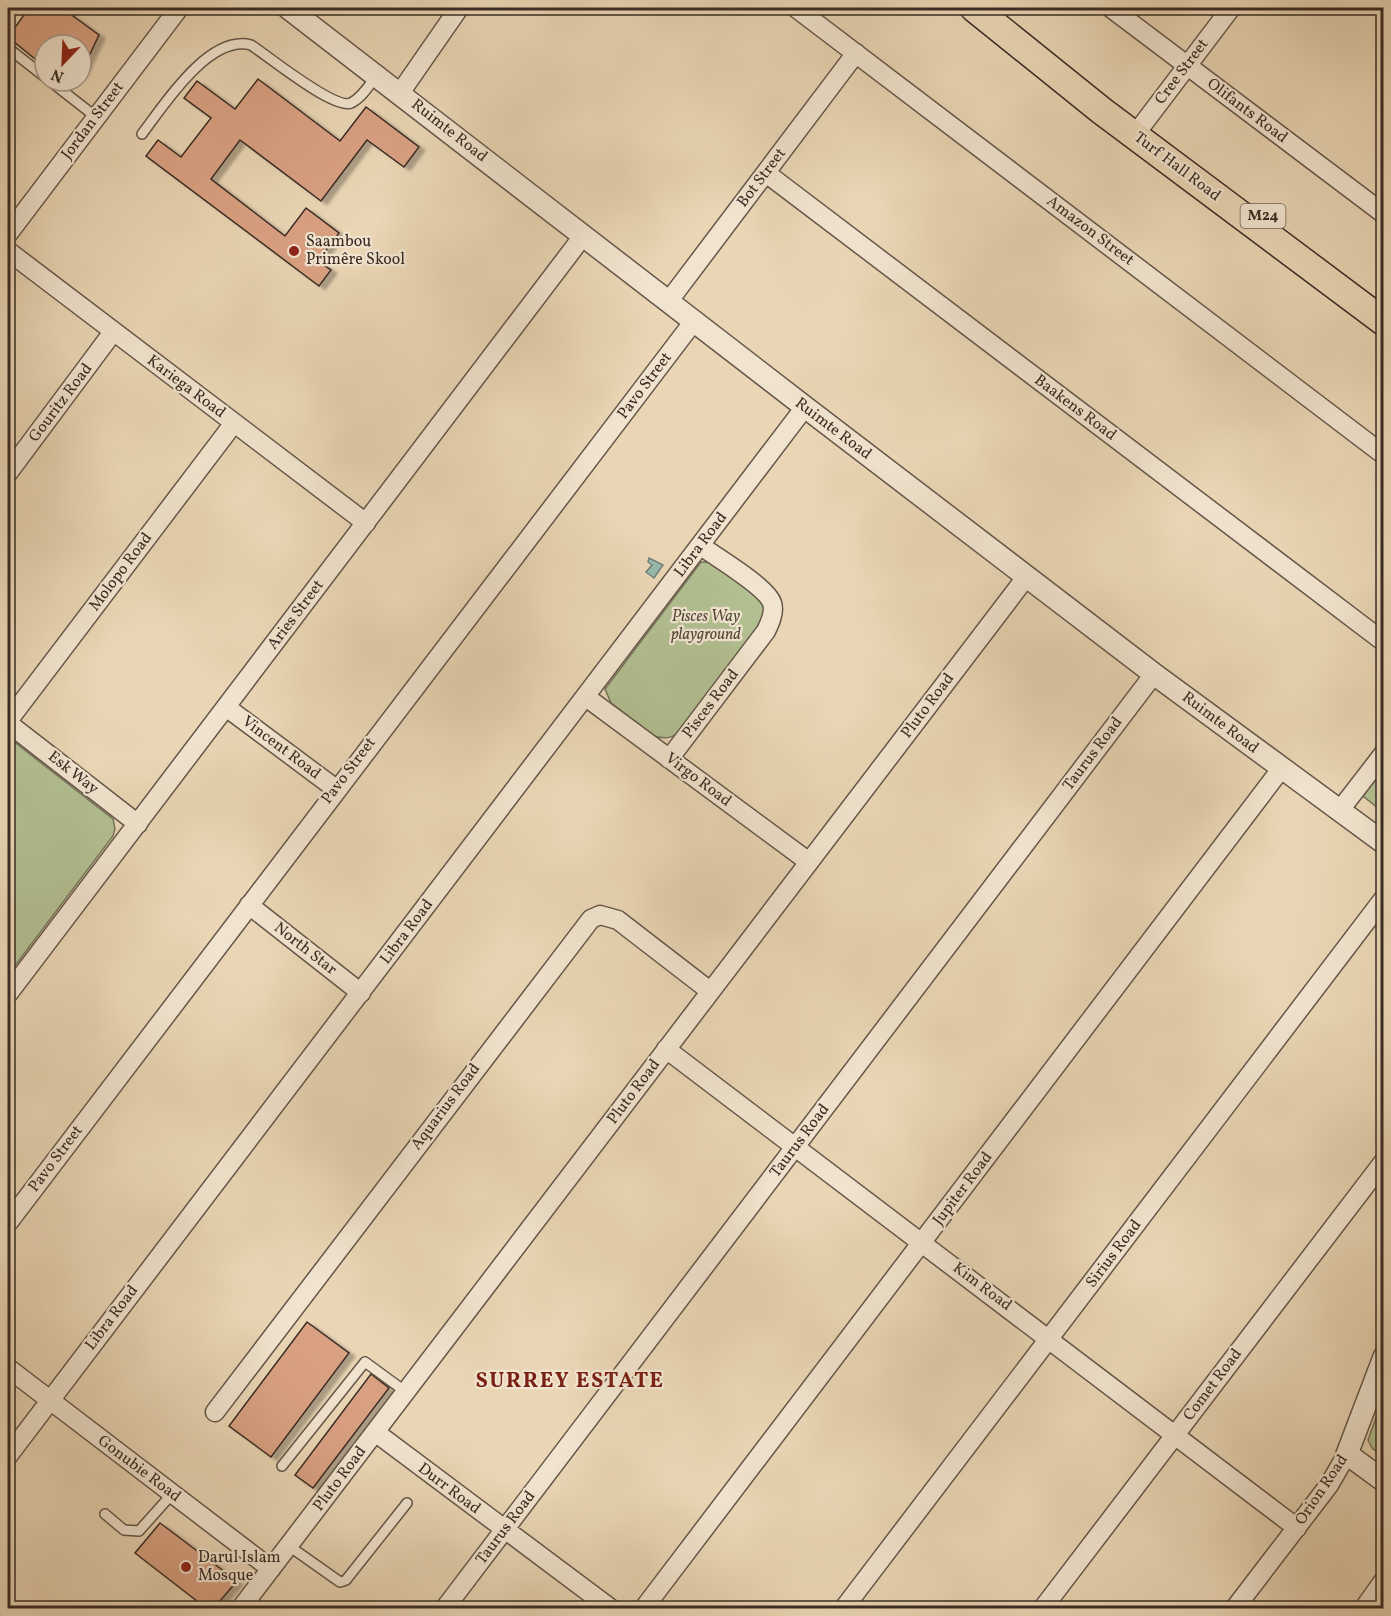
<svg xmlns="http://www.w3.org/2000/svg" width="1391" height="1616" font-family="Vollkorn,serif">
  <style>
    .green { fill: #b2bf91; stroke: #76765b; stroke-width: 1.5 }
    .water { fill: #98b9ab; stroke: #728175; stroke-width: 1.5 }
    .building { fill: #d9a182; stroke: #392c25; stroke-width: 1.5; filter: url(#shadow) }
    .lines { fill: none; stroke-linecap: round; stroke-linejoin: round }
    .service-casing { stroke: #655649; stroke-width: 12 }
    .minor-casing { stroke: #655649; stroke-width: 21 }
    .tertiary-casing { stroke: #655649; stroke-width: 24 }
    .primary-casing { stroke: #392c25; stroke-width: 30 }
    .service { stroke: #f1e4cf; stroke-width: 9 }
    .minor { stroke: #f1e4cf; stroke-width: 18 }
    .tertiary { stroke: #f1e4cf; stroke-width: 21 }
    .primary { stroke: #ead6b5; stroke-width: 27 }
    .poi-dot { fill: #8f2418; stroke: #f1e4cf; stroke-width: 2 }
    .labels { text-anchor: middle; dominant-baseline: central; stroke-width: 4.5; stroke-linejoin: round; paint-order: stroke }
    .shield { fill: #f1e4cf; stroke: #706358; stroke-width: 1.5 }
    .shield-label { font-size: 15px; font-weight: bold; fill: #392c25 }
    .street-label { font-size: 16px; fill: #392c25; stroke: #f1e4cf }
    .poi-label { font-size: 16px; fill: #392c25; stroke: #f1e4cf; text-anchor: start }
    .park-label { font-size: 16px; font-style: italic; fill: #51493b; stroke: #f1e4cf }
    .district-label { font-size: 22px; font-weight: bold; letter-spacing: 1.5px; fill: #7a1f14; stroke: #f1e4cf }
  </style>
  <defs>
    <filter id="shadow"><feDropShadow dx="6" dy="3.5" stdDeviation="1.5" flood-color="#0004"/></filter>
  </defs>
  <rect width="100%" height="100%" fill="#ead6b5"/>
  <filter id="stains"><feTurbulence type="fractalNoise" baseFrequency=".00333" numOctaves="4"/><feColorMatrix values="0 0 0 0 .2 0 0 0 0 .09 0 0 0 0 .02 0 0 0 .5 -.17"/></filter>
  <radialGradient id="worn" r=".72"><stop offset=".6" stop-color="#630" stop-opacity="0"/><stop offset="1" stop-color="#630" stop-opacity=".3"/></radialGradient>
  <path class="green" d="M701 562 716 563 761 598 765 612 761 625 680 731C672 739 664 739 654 736L611 703 605 689Z
    M8 737 113 819 115 829 113 836 8 975Z
    M1383 768V812L1363 796Z
    M1383 1398 1384 1457H1383L1372 1448 1368 1440Z"/>
  <path class="water" d="M649 558 663 565 654 578 646 572 652 565 648 562Z"/>
  <path class="building" d="M29 8H62L99 35 81 73V45H45V67L8 37Z
    M258 79 340 141 366 107 419 147 404 167 367 140 321 201 240 140 211 179 285 236 306 208 339 233 318 261 331 270 319 286 146 156 158 140 181 157 211 118 184 98 197 81 235 109Z
    M307 1322 349 1353 271 1457 229 1426Z
    M371 1374 389 1388 313 1488 295 1475Z
    M160 1523 237 1581 214 1608H206L135 1553Z"/>
  <g class="lines">
    <defs>
      <path id="service" d="M8 48 45 77
        M50 81 96 117
        M142 134C164 105 209 34 251 45 268 56 334 110 351 103 362 98 370 84 377 75
        M282 1466 365 1362 406 1392
        M105 1514 124 1530 139 1531 172 1494
        M289 1546 340 1582 346 1580 407 1503"/>
      <path id="minor" d="M796 8 1384 455
        M1111 8 1384 214
        M400 93 459 8
        M1134 136 1231 8
        M766 173 1384 642
        M8 234 179 8
        M8 251 366 523
        M668 302 856 53
        M8 473 113 332
        M586 697 809 862
        M226 707 336 789
        M8 721 234 423
        M8 723 138 824
        M669 759 766 631C770 623 775 612 772 603 767 587 716 557 701 546
        M1340 810 1384 753
        M249 905 361 993
        M8 994 583 236
        M666 1049 1297 1528
        M8 1223 694 321
        M8 1368 271 1569
        M215 1412 591 919 600 915 618 920 710 991
        M375 1432 610 1608
        M8 1456 805 407
        M241 1608 1027 576
        M445 1608 1154 674
        M644 1608 1281 769
        M844 1608 1384 898
        M1043 1608 1384 1161
        M1235 1608 1329 1485 1347 1454
        M1364 1608 1384 1580"/>
      <path id="tertiary" d="M288 8 805 407 1154 674 1384 843
        M1384 1357 1347 1454 1384 1481"/>
      <path id="primary" d="M974 8 1102 111 1384 322"/>
    </defs>
    <use href="#service" class="service-casing"/>
    <use href="#minor" class="minor-casing"/>
    <use href="#tertiary" class="tertiary-casing"/>
    <use href="#primary" class="primary-casing"/>
    <use href="#service" class="service"/>
    <use href="#minor" class="minor"/>
    <use href="#tertiary" class="tertiary"/>
    <use href="#primary" class="primary"/>
  </g>
  <g class="poi-dot">
    <circle cx="294" cy="251" r="6"/>
    <circle cx="186" cy="1567" r="6"/>
  </g>
  <g class="labels">
    <rect class="shield" x="1240.5" y="204" width="45" height="24" rx="4.5"/>
    <g class="shield-label">
      <text x="1263" y="216">M24</text>
    </g>
    <g class="street-label">
      <text transform="translate(1182 72) rotate(-53)">Cree Street</text>
      <text transform="translate(1247 111) rotate(37)">Olifants Road</text>
      <text transform="translate(93 121) rotate(-53)">Jordan Street</text>
      <text transform="translate(449 131) rotate(38)">Ruimte Road</text>
      <text transform="translate(1177 167) rotate(37)">Turf Hall Road</text>
      <text transform="translate(762 178) rotate(-53)">Bot Street</text>
      <text transform="translate(1090 231) rotate(37)">Amazon Street</text>
      <text transform="translate(645 386) rotate(-53)">Pavo Street</text>
      <text transform="translate(186 387) rotate(37)">Kariega Road</text>
      <text transform="translate(61 403) rotate(-53)">Gouritz Road</text>
      <text transform="translate(1075 408) rotate(37)">Baakens Road</text>
      <text transform="translate(833 429) rotate(37)">Ruimte Road</text>
      <text transform="translate(701 545) rotate(-53)">Libra Road</text>
      <text transform="translate(121 572) rotate(-53)">Molopo Road</text>
      <text transform="translate(296 615) rotate(-53)">Aries Street</text>
      <text transform="translate(711 704) rotate(-53)">Pisces Road</text>
      <text transform="translate(928 706) rotate(-53)">Pluto Road</text>
      <text transform="translate(1220 723) rotate(37)">Ruimte Road</text>
      <text transform="translate(281 748) rotate(37)">Vincent Road</text>
      <text transform="translate(1093 754) rotate(-53)">Taurus Road</text>
      <text transform="translate(349 771) rotate(-53)">Pavo Street</text>
      <text transform="translate(73 773) rotate(38)">Esk Way</text>
      <text transform="translate(698 780) rotate(37)">Virgo Road</text>
      <text transform="translate(407 932) rotate(-53)">Libra Road</text>
      <text transform="translate(305 949) rotate(38)">North Star</text>
      <text transform="translate(634 1092) rotate(-53)">Pluto Road</text>
      <text transform="translate(446 1107) rotate(-53)">Aquarius Road</text>
      <text transform="translate(800 1141) rotate(-53)">Taurus Road</text>
      <text transform="translate(56 1159) rotate(-53)">Pavo Street</text>
      <text transform="translate(963 1189) rotate(-53)">Jupiter Road</text>
      <text transform="translate(1114 1254) rotate(-53)">Sirius Road</text>
      <text transform="translate(982 1287) rotate(37)">Kim Road</text>
      <text transform="translate(112 1318) rotate(-53)">Libra Road</text>
      <text transform="translate(1213 1385) rotate(-53)">Comet Road</text>
      <text transform="translate(139 1469) rotate(37)">Gonubie Road</text>
      <text transform="translate(340 1479) rotate(-53)">Pluto Road</text>
      <text transform="translate(449 1489) rotate(37)">Durr Road</text>
      <text transform="translate(1322 1490) rotate(-56)">Orion Road</text>
      <text transform="translate(506 1528) rotate(-53)">Taurus Road</text>
    </g>
    <g class="poi-label">
      <text x="306" y="242">Saambou<tspan x="306" dy="18">Primêre Skool</tspan></text>
      <text x="198" y="1558">Darul Islam<tspan x="198" dy="18">Mosque</tspan></text>
    </g>
    <g class="park-label">
      <text x="706" y="617">Pisces Way<tspan x="706" dy="18">playground</tspan></text>
    </g>
    <g class="district-label">
      <text x="570" y="1381">SURREY ESTATE</text>
    </g>
  </g>
  <rect width="1391" height="1616" fill="none" stroke="#ead6b5" stroke-width="30"/>
  <rect x="9" y="9" width="1373" height="1598" fill="none" stroke="#392c25" stroke-width="3"/>
  <rect x="15" y="15" width="1361" height="1586" fill="none" stroke="#392c25" stroke-width="1.5"/>
  <g transform="translate(63 63) rotate(203)"><circle r="28" fill="#f1e4cf" stroke="#a79a8b" stroke-width="1.5"/>
  <path d="M0-4.5L10 22L0 15L-10 22Z" fill="#8f2418"/>
  <text y="-9" font-size="16" font-weight="bold" text-anchor="middle" fill="#392c25">N</text>
  </g>
  <rect width="100%" height="100%" filter="url(#stains)"/>
  <rect width="100%" height="100%" fill="url(#worn)"/>
</svg>
